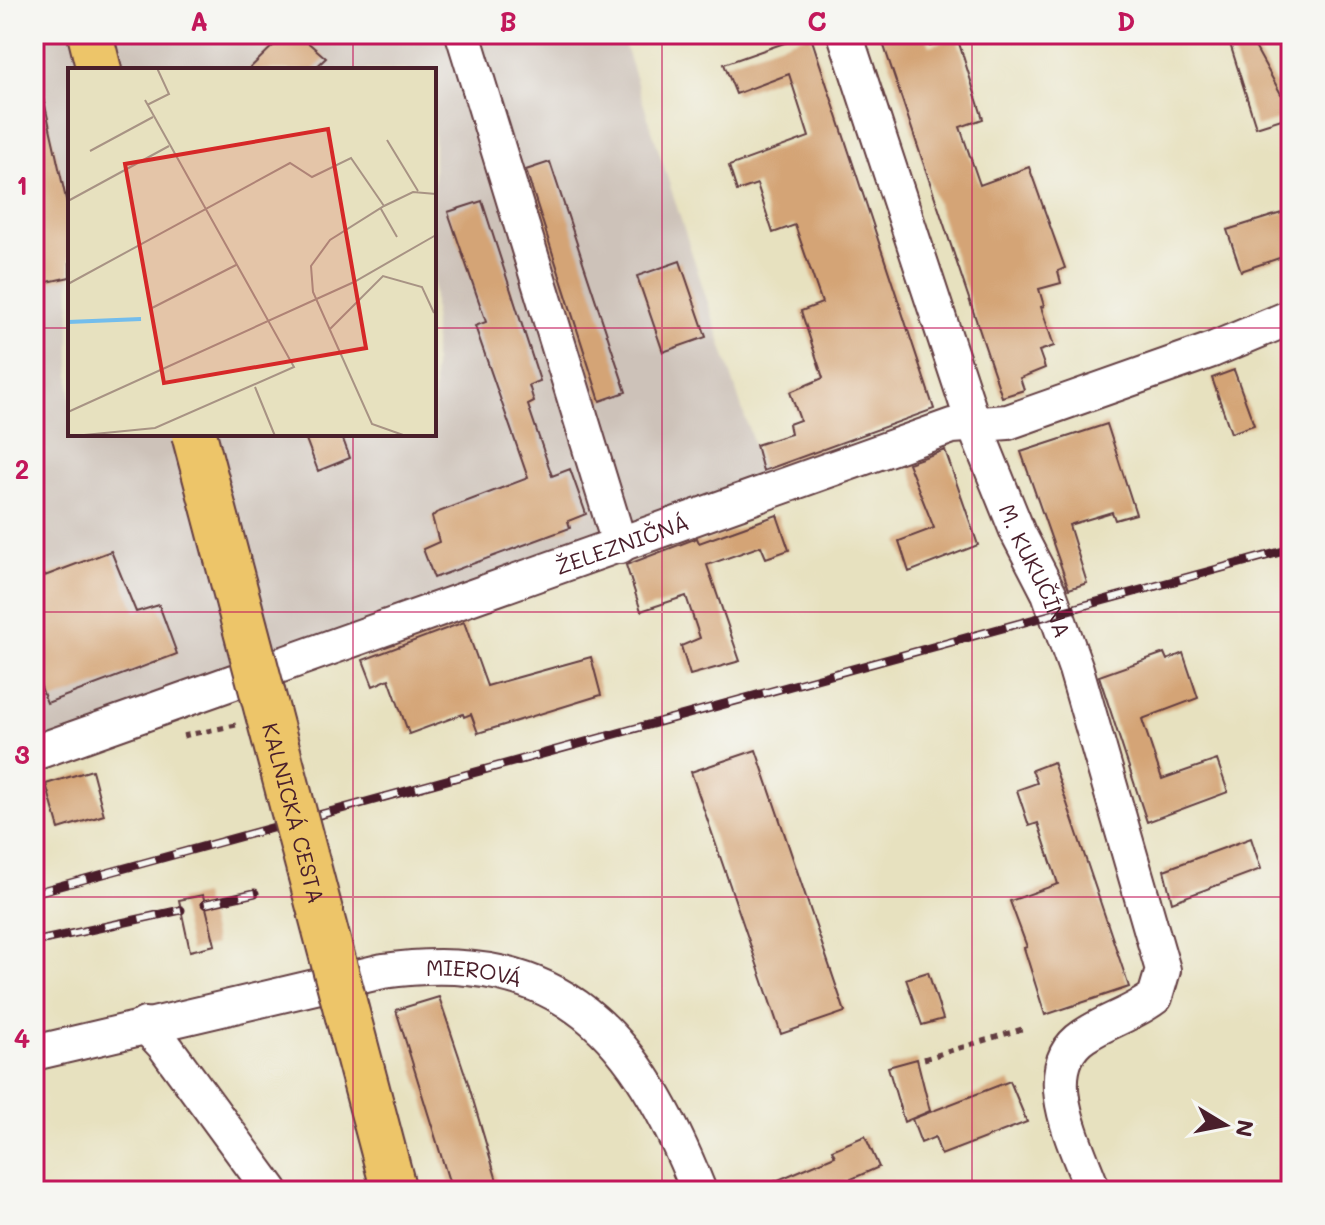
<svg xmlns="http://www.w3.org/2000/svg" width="1325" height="1225" font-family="Mali,sans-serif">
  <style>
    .industrial { fill: #cdc2b9; fill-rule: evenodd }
    .building { fill: #d4a476 }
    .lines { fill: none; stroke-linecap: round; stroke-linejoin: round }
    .minor-casing { stroke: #623c41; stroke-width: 38 }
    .major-casing { stroke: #623c41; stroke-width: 48 }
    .path { stroke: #623c41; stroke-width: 5; stroke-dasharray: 6 6; stroke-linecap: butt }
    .minor { stroke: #fff; stroke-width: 34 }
    .major { stroke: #edc569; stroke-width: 44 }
    .rail-casing { stroke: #4a1f2b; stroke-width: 9 }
    .rail { stroke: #f6f6f2; stroke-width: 6; stroke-dasharray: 18; stroke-linecap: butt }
    .major-bridge-casing { stroke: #623c41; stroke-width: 48; stroke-linecap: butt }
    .major-bridge { stroke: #edc569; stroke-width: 44 }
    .grid { fill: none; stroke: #c2185b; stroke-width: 2; stroke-opacity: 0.55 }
    .labels { text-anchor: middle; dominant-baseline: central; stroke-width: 8; stroke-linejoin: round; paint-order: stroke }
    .street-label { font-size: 22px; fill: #4a1f2b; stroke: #f6f6f2 }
    .inset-river { fill: none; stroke: #73bdec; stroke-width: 4 }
    .inset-road { fill: none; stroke: #a89384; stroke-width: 2 }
    .view { fill: #d62828; fill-opacity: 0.15; stroke: #d62828; stroke-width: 4 }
    .inset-edge { fill: none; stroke: #4a1f2b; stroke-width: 4 }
    .neatline { fill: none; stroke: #c2185b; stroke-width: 3 }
    .grid-label { font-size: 26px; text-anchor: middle; font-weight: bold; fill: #c2185b }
  </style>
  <rect width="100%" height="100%" fill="#f6f6f2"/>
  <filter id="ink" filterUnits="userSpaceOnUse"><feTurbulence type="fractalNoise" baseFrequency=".0125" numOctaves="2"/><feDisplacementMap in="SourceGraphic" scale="16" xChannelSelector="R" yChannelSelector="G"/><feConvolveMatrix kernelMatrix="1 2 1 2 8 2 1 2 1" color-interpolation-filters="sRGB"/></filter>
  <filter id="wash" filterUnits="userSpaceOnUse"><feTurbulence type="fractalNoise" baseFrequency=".006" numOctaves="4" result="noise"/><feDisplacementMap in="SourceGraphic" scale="32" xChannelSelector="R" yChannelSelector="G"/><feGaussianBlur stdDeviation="1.8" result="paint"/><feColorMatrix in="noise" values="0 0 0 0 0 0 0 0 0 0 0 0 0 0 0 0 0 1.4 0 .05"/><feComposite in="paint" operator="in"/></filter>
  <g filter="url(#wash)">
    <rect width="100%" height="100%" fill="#e7e1bf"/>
    <path class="industrial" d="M34 34H621L769 492 34 753ZM70 70H434V434H70Z"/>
    <g id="blocks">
      <path class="building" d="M285 34H298L326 58 313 70H248Z
        M810 34 934 409 763 471 756 445 791 434 789 424 800 420 790 392 823 378 801 311 822 303 795 225 773 233 757 184 737 191 729 166 809 137 789 74 736 94 724 64Z
        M880 34H925L930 46 957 37 983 119 960 127 980 185 1029 167 1065 268 1058 271 1061 283 1039 289 1044 306 1041 307 1054 346 1039 351 1045 368 1020 378 1024 390 1002 397Z
        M1227 34H1248L1281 94 1291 90V116L1256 127Z
        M44 101 70 217V277L34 285V102Z
        M550 162 626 392 600 401 526 170Z
        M482 201 540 381 529 385 534 402 528 405 552 476 570 469 586 514 568 521 570 528 434 578 423 549 439 542 432 517 436 513 528 478 475 326 486 322 448 212Z
        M1291 210V254L1241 271 1227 230Z
        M680 261 706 337 663 352 637 276Z
        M1234 370 1254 425 1231 433 1212 378Z
        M1107 424 1136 514 1115 520 1112 512 1069 525 1087 583 1069 589 1021 452Z
        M304 434H341L350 458 318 471Z
        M945 450 978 545 909 572 899 541 934 528 908 463Z
        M777 515 789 550 766 558 761 546 707 565 740 661 690 675 681 646 700 638 686 596 641 611 626 565 697 538 699 543Z
        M111 551 136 612 159 605 177 654 47 703 34 668V580Z
        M464 622 487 686 591 657 601 695 478 733 471 714 464 717 463 714 409 734 389 679 373 686 363 660Z
        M1164 653 1167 660 1183 653 1198 698 1142 719 1162 779 1217 760 1228 792 1147 822 1099 676Z
        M756 750 845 1012 781 1034 691 772Z
        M1053 762 1129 987 1045 1015 1024 948 1027 947 1010 901 1058 884 1038 823 1029 826 1017 790 1037 783 1032 770Z
        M92 770 104 815 59 829 46 784Z
        M1251 838 1261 869 1172 902 1164 870Z
        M203 895 215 945 190 951 179 900Z
        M928 972 943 1019 922 1025 906 979Z
        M439 997 468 1083 500 1191H452L396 1010Z
        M917 1059 930 1111 904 1122 888 1067Z
        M1010 1081 1027 1122 941 1155 935 1137 921 1143 912 1119Z
        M865 1136 879 1167 824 1191H752L835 1156 832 1150Z"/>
    </g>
  </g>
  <g filter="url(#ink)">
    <use href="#blocks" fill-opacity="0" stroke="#623c41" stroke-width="2"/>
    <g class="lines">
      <defs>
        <g id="minor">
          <path d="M463 34 620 546"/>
          <path id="s1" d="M845 34 973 422 1018 533 1049 593 1076 669 1163 970 1155 997C1133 1014 1106 1021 1084 1036 1034 1069 1078 1148 1093 1191"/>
          <path id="s2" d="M34 753 952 426 1008 422 1212 350 1291 317"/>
          <path d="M145 1025 164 1045 271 1191"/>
          <path id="s3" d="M34 1053 383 971C564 946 637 1036 699 1191"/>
        </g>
        <path id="major" d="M90 34 99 70"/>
      </defs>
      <use href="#minor" class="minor-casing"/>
      <use href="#major" class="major-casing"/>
      <path class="path" d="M183 736 236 725
        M924 1059 1022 1029"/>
      <use href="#minor" class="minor"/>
      <use href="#major" class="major"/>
      <defs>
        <path id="rail" d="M34 893 1291 549
          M205 904 255 893
          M34 942 181 910"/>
      </defs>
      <use href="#rail" class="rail-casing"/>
      <use href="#rail" class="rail"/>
      <defs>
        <g id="major-bridge">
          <path id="s4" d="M194 434 394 1191"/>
        </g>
      </defs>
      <use href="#major-bridge" class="major-bridge-casing"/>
      <use href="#major-bridge" class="major-bridge"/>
    </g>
  </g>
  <path class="grid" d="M353 34V70M662 34V1191M972 34V1191M34 328H70M434 328H1291M353 434V1191M34 612H1291M34 897H1291"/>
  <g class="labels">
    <g class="street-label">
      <text stroke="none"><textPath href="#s2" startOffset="624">ŽELEZNIČNÁ</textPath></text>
      <text stroke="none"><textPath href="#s1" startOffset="570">M. KUKUČÍNA</textPath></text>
      <text stroke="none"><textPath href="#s4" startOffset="392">KALNICKÁ CESTA</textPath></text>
      <text stroke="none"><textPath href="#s3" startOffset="450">MIEROVÁ</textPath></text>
    </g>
  </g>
  <g transform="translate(68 68)">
    <rect width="368" height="368" fill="#e7e1bf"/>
    <path class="inset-river" d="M0 254 73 251"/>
    <path class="inset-road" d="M79 37 101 26 89 0M319 72 350 123M22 83 85 49M0 133 101 78M313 141 329 169M0 216 222 95 244 109 283 90 316 138M84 240 168 197M261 262 315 208 354 219 366 245M187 319 207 368M0 344 286 214 368 167M6 368 87 360 226 299 77 32M338 368 304 356 245 224 243 198 262 172 316 138 345 124 368 126"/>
    <path class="view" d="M260 61 298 280 96 315 57 96Z"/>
    <rect width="368" height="368" class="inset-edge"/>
  </g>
  <rect width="1325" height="1225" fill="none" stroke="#f6f6f2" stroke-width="88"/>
  <g transform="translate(1225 1125) rotate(100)" stroke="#f6f6f2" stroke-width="6" paint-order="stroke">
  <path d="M0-6L14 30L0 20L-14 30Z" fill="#4a1f2b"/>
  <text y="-12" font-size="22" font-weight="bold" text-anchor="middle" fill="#4a1f2b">N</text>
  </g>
  <rect x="44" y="44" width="1237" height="1137" class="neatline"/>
  <g class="grid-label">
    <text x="199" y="31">A</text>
    <text x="508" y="31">B</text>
    <text x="817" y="31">C</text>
    <text x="1126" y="31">D</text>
    <text x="22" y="195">1</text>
    <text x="22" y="479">2</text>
    <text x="22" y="764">3</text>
    <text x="22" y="1048">4</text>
  </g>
</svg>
